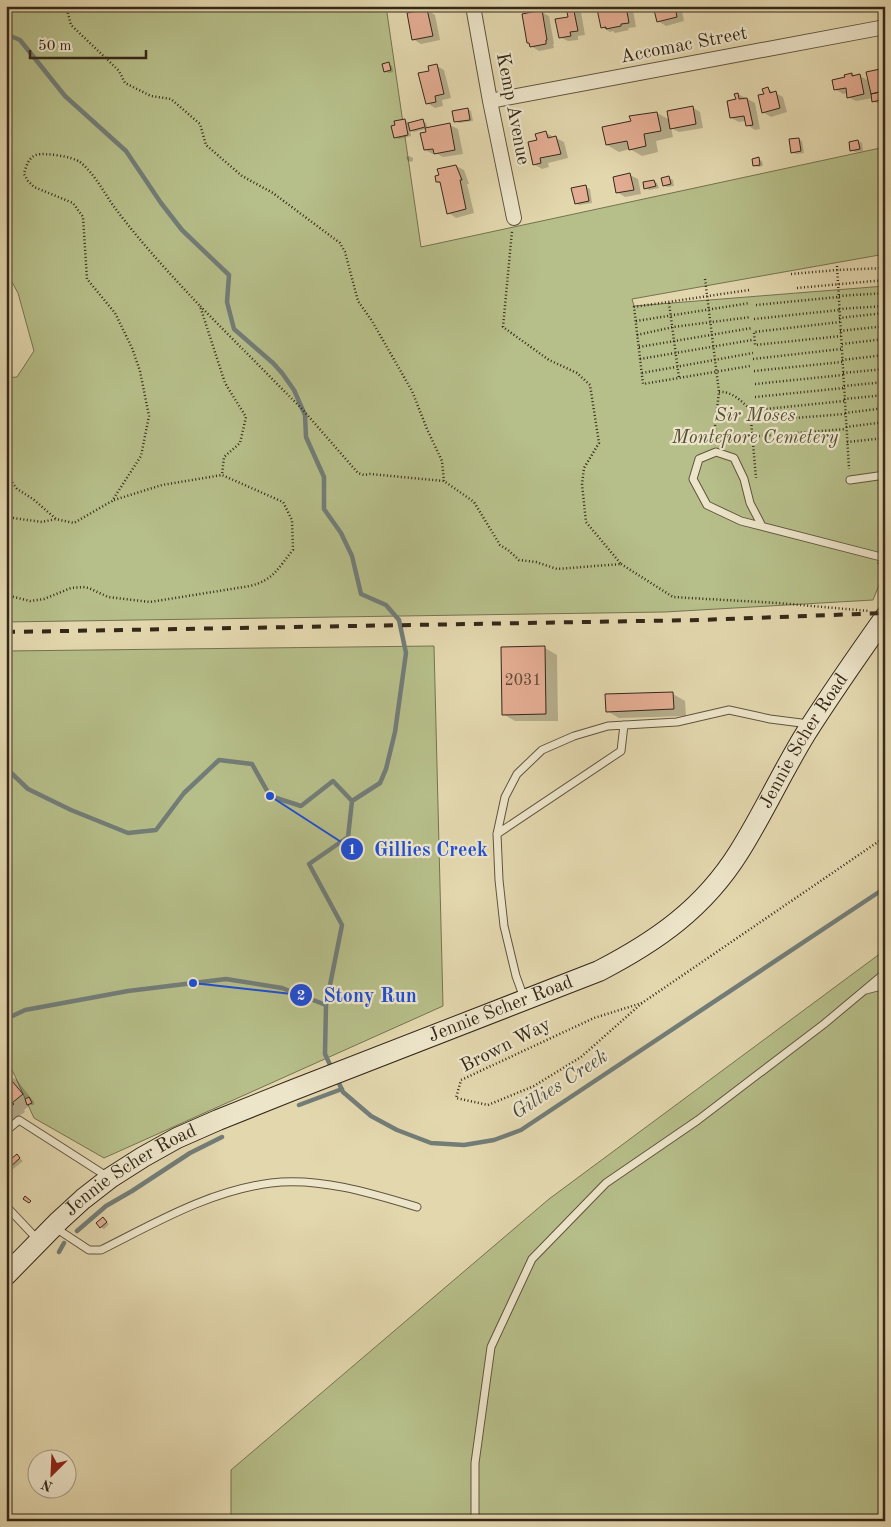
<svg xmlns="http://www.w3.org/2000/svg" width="891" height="1527" font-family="'Old Standard TT',serif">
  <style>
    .green { fill: #b6be89; stroke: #757351 }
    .shadow { fill: #0003 }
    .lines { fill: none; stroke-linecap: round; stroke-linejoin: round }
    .stream { stroke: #727d78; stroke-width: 4.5 }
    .building { fill: #e4ad93; stroke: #342819 }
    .lane-casing { stroke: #60543e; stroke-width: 9 }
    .street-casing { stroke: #60543e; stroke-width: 16 }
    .secondary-casing { stroke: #342819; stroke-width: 22 }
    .path { stroke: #342819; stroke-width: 2.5; stroke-dasharray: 1 2.5; stroke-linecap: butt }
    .lane { stroke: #ede5ca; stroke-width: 7 }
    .street { stroke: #ede5ca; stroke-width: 14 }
    .secondary { stroke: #ede5ca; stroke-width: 20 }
    .rail { stroke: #342819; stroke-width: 4; stroke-dasharray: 9 9; stroke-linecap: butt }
    .labels { text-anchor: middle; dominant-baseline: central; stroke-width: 4.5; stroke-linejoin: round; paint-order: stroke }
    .number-label { font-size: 16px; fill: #604938 }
    .street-label { font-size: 19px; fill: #342819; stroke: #ede5ca }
    .park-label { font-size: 19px; font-style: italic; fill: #544e35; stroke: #ede5ca }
    .water-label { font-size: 20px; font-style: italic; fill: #4e4c40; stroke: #ede5ca }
    .leader { fill: none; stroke: #1d4ed8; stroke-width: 2 }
    .callout-dot { fill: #1d4ed8; stroke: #ede5ca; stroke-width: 2 }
    .mark-label { font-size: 15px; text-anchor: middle; font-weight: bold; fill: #fff }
    .callout-label { font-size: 20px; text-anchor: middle; font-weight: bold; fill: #1d4ed8; stroke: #ede5ca; stroke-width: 4.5; stroke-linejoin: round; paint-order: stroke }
  </style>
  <rect width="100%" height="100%" fill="#e3d7ae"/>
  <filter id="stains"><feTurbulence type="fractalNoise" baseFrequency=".004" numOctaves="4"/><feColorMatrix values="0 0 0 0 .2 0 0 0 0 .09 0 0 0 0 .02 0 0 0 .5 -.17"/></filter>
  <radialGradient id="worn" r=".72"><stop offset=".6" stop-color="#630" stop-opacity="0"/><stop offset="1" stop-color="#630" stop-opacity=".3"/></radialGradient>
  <path class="green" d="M6 6H386L421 247 885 147V254L632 299 634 306 885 286V562L877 563 885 565V570L873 600 665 612 6 622V378L17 377 34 351 18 293 6 271Z
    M434 646 443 1006 104 1158 34 1118 9 1063 6 1062V651Z
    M885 950V1521H231V1470L549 1199Z"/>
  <path class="shadow" d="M620 6H627L633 10 636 27 628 28 629 30 615 33 613 31 610 32 602 27Z
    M654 6H681L684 21 666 26 658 21Z
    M727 6H744L745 9 734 11Z
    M573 8 581 12 585 35 578 36V40L568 41 560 37Z
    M427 10 435 15 440 40 421 44 413 39Z
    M541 12 549 16 554 44H553L554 48 539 51 531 46V44L528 42Z
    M388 64 392 66 393 72 389 73 385 71Z
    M437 66 444 70 451 98 442 100 443 106 435 108 427 103 430 72Z
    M885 69V102L877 103 873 101V98L856 101 848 97V93L843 94 835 89 852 74 855 76H860L869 81Z
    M768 89 783 97 787 112 771 117 763 112 765 95Z
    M738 94 755 103 760 129 755 130 747 125 746 121 739 122 731 118Z
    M692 107 700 112 703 128 679 132 671 128 673 137 656 141 658 152 642 156 630 149 619 152 607 145 632 122 657 113 670 120Z
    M468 109 471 111 473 121 459 123 455 121Z
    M405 120 408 122 409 124 423 121 426 123 428 129 450 125 458 129 463 154 443 157 436 153 433 154 425 150 427 133 426 129 414 132 410 130 411 136 399 139 395 137Z
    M546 133 564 142 568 158 548 163 549 167 542 169 534 164 538 141Z
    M798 139 802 141 804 153 796 154 793 152Z
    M858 141 862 143 863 151 855 152 852 150Z
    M409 156 413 158V161L410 162 407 160 406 157Z
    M758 159 762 161 763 166 758 167 754 165Z
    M456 166 464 170 469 184H467L474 213 456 218 449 213 442 184 437 182Z
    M630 175 638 179 641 194 625 197 617 192Z
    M669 178 673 180 674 186 667 187 664 185Z
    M654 181 657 183 659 188 649 190 646 188Z
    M586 187 590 189 592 203 579 205 576 203Z
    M545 648 557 655 558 721H515L503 714Z
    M673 694 685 701 686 716 619 718 607 711Z
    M6 1074 17 1080 34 1102V1105H30L24 1110 25 1112 6 1125Z
    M17 1156 23 1161 12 1170 6 1164Z
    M103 1219 109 1224 104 1229 100 1227Z"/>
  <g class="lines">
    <path class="stream" d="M6 34 20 40 65 96 126 151 161 203 182 230 229 275 227 302 234 329 273 363 282 373 294 390 305 415 306 437 324 477V509L341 533 352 556 361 594 386 605 399 620 406 653 395 732 386 769 380 783 352 801
      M6 768 28 789 71 810 128 833 156 830 184 793 219 760 252 764 270 796 301 806 333 781 352 801 348 837 309 864 342 925 326 1005 325 1054 332 1069
      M6 1019 25 1010 128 991 226 979 282 988 326 1005
      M337 1079 343 1092 371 1116 397 1130 431 1143 464 1145 494 1140 521 1130 885 888
      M299 1105 342 1089
      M77 1231 106 1206 132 1191 190 1153 222 1137
      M59 1252 64 1243"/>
  </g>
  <path class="building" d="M573 6 578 31 570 32 571 36 559 38 555 19 568 17 566 7Z
    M613 6H626L629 23 621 24V26L606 29V27L601 28 597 9Z
    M653 6H675L677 17 657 22Z
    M427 9 433 36 412 40 407 13Z
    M542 10 547 40H546V44L530 47 529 43H527L522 14Z
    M389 62 391 70 384 72 382 64Z
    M437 64 444 94 435 96 436 102 426 104 418 73 429 71 428 66Z
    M885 68V91L871 94 866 72Z
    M852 73V76L860 74 864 94 847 98 846 88 834 90 832 80 845 77 844 75Z
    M768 87 770 93 776 91 780 108 762 113 758 95 764 94 762 89Z
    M883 91 885 99 872 102 871 94Z
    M738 93 739 99 747 98 753 125 746 126 744 116 730 118 727 101 736 99 734 94Z
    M693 106 696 124 670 129 667 111Z
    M468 108 470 120 454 122 452 111Z
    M657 112 661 131 644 134 646 146 629 150 627 141 606 145 602 127 631 121 629 116Z
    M405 119 408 135 394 138 391 126 395 125 394 121Z
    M423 119 425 127 410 131 408 123Z
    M450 123 455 150 434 154 433 149 424 150 420 133 426 132 425 128Z
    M546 131 548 138 556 136 561 154 540 158 541 163 533 165 528 142 537 140 535 134Z
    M799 138 801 151 791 153 789 139Z
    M858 140 860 149 850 151 849 142Z
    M759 157 760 165 753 166 752 159Z
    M456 165 462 180H460L466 209 447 214 440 182H436L435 176 439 175 437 169Z
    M630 173 634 190 616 193 613 177Z
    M669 176 671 184 663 186 661 178Z
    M654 180 656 186 644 189 643 182Z
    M586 185 589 201 575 204 571 188Z
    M545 646 546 714 502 715 501 647Z
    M673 692 674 709 606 712 605 694Z
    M6 1074 23 1094 12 1103 14 1104 6 1110Z
    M29 1097 32 1103 27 1105 25 1099Z
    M17 1154 20 1158 8 1169 6 1163Z
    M25 1196 31 1201 29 1203 23 1199Z
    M103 1217 107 1222 100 1228 96 1223Z"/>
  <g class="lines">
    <defs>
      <path id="lane" d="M850 480 885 475
        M762 526 750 503 744 479 734 458 716 452 699 459 693 479 707 505 741 521 885 558
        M497 834 621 751 624 725
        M866 990 885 985
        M524 998 516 976 504 926 499 880 497 834 505 797 517 774 542 750 574 736 608 726 677 722 729 710 770 719 809 724
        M6 1131 19 1120 108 1177
        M6 1206 39 1241
        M54 1227 89 1250H101C155 1223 209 1191 271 1183 319 1177 371 1193 417 1207
        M475 1521V1463L491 1347 532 1259 606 1183 698 1120 824 1024 885 973"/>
      <path id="street" d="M473 6 490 101 514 218
        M490 101 885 27"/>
      <g id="secondary">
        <path id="s1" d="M6 1275 59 1221 83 1199 110 1178 143 1157 177 1138 218 1120 293 1090 599 971C657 941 704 908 739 852 763 814 782 772 806 733 831 694 858 655 885 617"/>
      </g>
    </defs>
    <use href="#lane" class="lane-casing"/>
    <use href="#street" class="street-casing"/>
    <use href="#secondary" class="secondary-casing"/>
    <path class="path" d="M66 6 71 25 114 66 119 71 125 83 151 96 171 99 200 124 206 145 242 176 273 193 340 243 345 252 358 301 372 321 412 391 427 429 442 461 444 481
      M837 266 849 469
      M791 274 837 270 885 268
      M705 279 719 392 715 426V441
      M797 288 885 280
      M749 290 634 307 643 384 750 366
      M839 296 885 293
      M669 303 679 378
      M756 305 838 297
      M839 309 885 306
      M839 318 885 313
      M754 319 839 310
      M636 321 750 303
      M840 322 754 332 755 345 841 336
      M840 331 885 326
      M637 335 673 327 751 317
      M842 344 885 339
      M639 347 752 328
      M640 359 752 340
      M753 359 841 349
      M842 360 885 355
      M754 371 842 362
      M642 373 753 353
      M843 373 885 369
      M755 384 843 375
      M844 386 885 382
      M719 392C732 391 741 401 750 409L756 478
      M755 397 844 388
      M844 399 885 395
      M756 410 844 401
      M845 413 885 408
      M757 421 845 414
      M846 427 885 422
      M759 436 846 429
      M847 442 885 438
      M6 474 17 489 33 499 56 519 74 523 112 501 141 456 149 416 140 371 132 348 115 313 87 279 83 217 73 203 34 187 28 181 24 174C26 167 28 158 36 155 44 152 74 157 80 162 95 174 104 193 115 208 141 243 171 275 200 306
      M114 500 162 485 222 475
      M6 517 42 522 56 519
      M621 564 673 597 778 603 869 611
      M6 595 30 601 44 599 71 588 83 587 89 588 108 597 150 602 250 586C274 580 278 568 293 550L292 520 283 502 222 475 224 457 240 443 246 417 225 383 200 306 303 410 358 473 364 475 370 474 444 481 474 502 500 545 508 550 519 560 536 562 557 569 621 564 586 522 582 484 584 468 599 443 590 385 577 373 549 360 503 327 512 231
      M883 595 885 596
      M642 1003 594 1018 461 1080 456 1098 488 1105 534 1086 581 1057 642 1003 885 837"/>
    <use href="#lane" class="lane"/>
    <use href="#street" class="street"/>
    <use href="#secondary" class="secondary"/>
    <path class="rail" d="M6 632 700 620 885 613"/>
  </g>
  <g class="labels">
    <g class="number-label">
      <text x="523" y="681">2031</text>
    </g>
    <g class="street-label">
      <text transform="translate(684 46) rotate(-11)">Accomac Street</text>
      <text transform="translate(512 109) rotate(79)">Kemp Avenue</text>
      <text stroke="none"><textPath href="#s1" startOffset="989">Jennie Scher Road</textPath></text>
      <text stroke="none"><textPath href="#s1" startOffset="569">Jennie Scher Road</textPath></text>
      <text transform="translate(506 1046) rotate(-27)">Brown Way</text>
      <text stroke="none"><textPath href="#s1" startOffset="164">Jennie Scher Road</textPath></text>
    </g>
    <g class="park-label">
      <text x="755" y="416">Sir Moses<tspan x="755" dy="22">Montefiore Cemetery</tspan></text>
    </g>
    <g class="water-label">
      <text transform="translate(560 1085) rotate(-33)">Gillies Creek</text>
    </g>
  </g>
  <path class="leader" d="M270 796L352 849M193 983L301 995"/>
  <g class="callout-dot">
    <circle cx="270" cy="796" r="5"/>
    <circle cx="193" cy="983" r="5"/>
    <circle cx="352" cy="849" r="12"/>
    <circle cx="301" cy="995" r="12"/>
  </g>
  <g class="mark-label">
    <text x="352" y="854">1</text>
    <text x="301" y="1000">2</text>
  </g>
  <g class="callout-label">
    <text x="431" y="856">Gillies Creek</text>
    <text x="370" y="1002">Stony Run</text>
  </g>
  <rect width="891" height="1527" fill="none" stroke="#e3d7ae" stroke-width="25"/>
  <rect x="8" y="8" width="876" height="1512" fill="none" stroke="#342819" stroke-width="2.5"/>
  <rect x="12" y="12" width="866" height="1502" fill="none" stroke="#342819"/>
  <g transform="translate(52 1474) rotate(204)"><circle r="24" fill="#ede5ca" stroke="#a39983"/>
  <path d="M0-4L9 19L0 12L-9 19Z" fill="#8f2418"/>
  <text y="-8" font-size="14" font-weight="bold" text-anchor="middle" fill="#342819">N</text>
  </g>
  <path d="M30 50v8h116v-8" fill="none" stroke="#342819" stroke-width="2.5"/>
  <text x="38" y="50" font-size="15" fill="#342819" stroke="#ede5ca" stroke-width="4" paint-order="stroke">50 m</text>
  <rect width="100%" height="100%" filter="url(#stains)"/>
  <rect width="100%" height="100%" fill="url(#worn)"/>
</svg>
